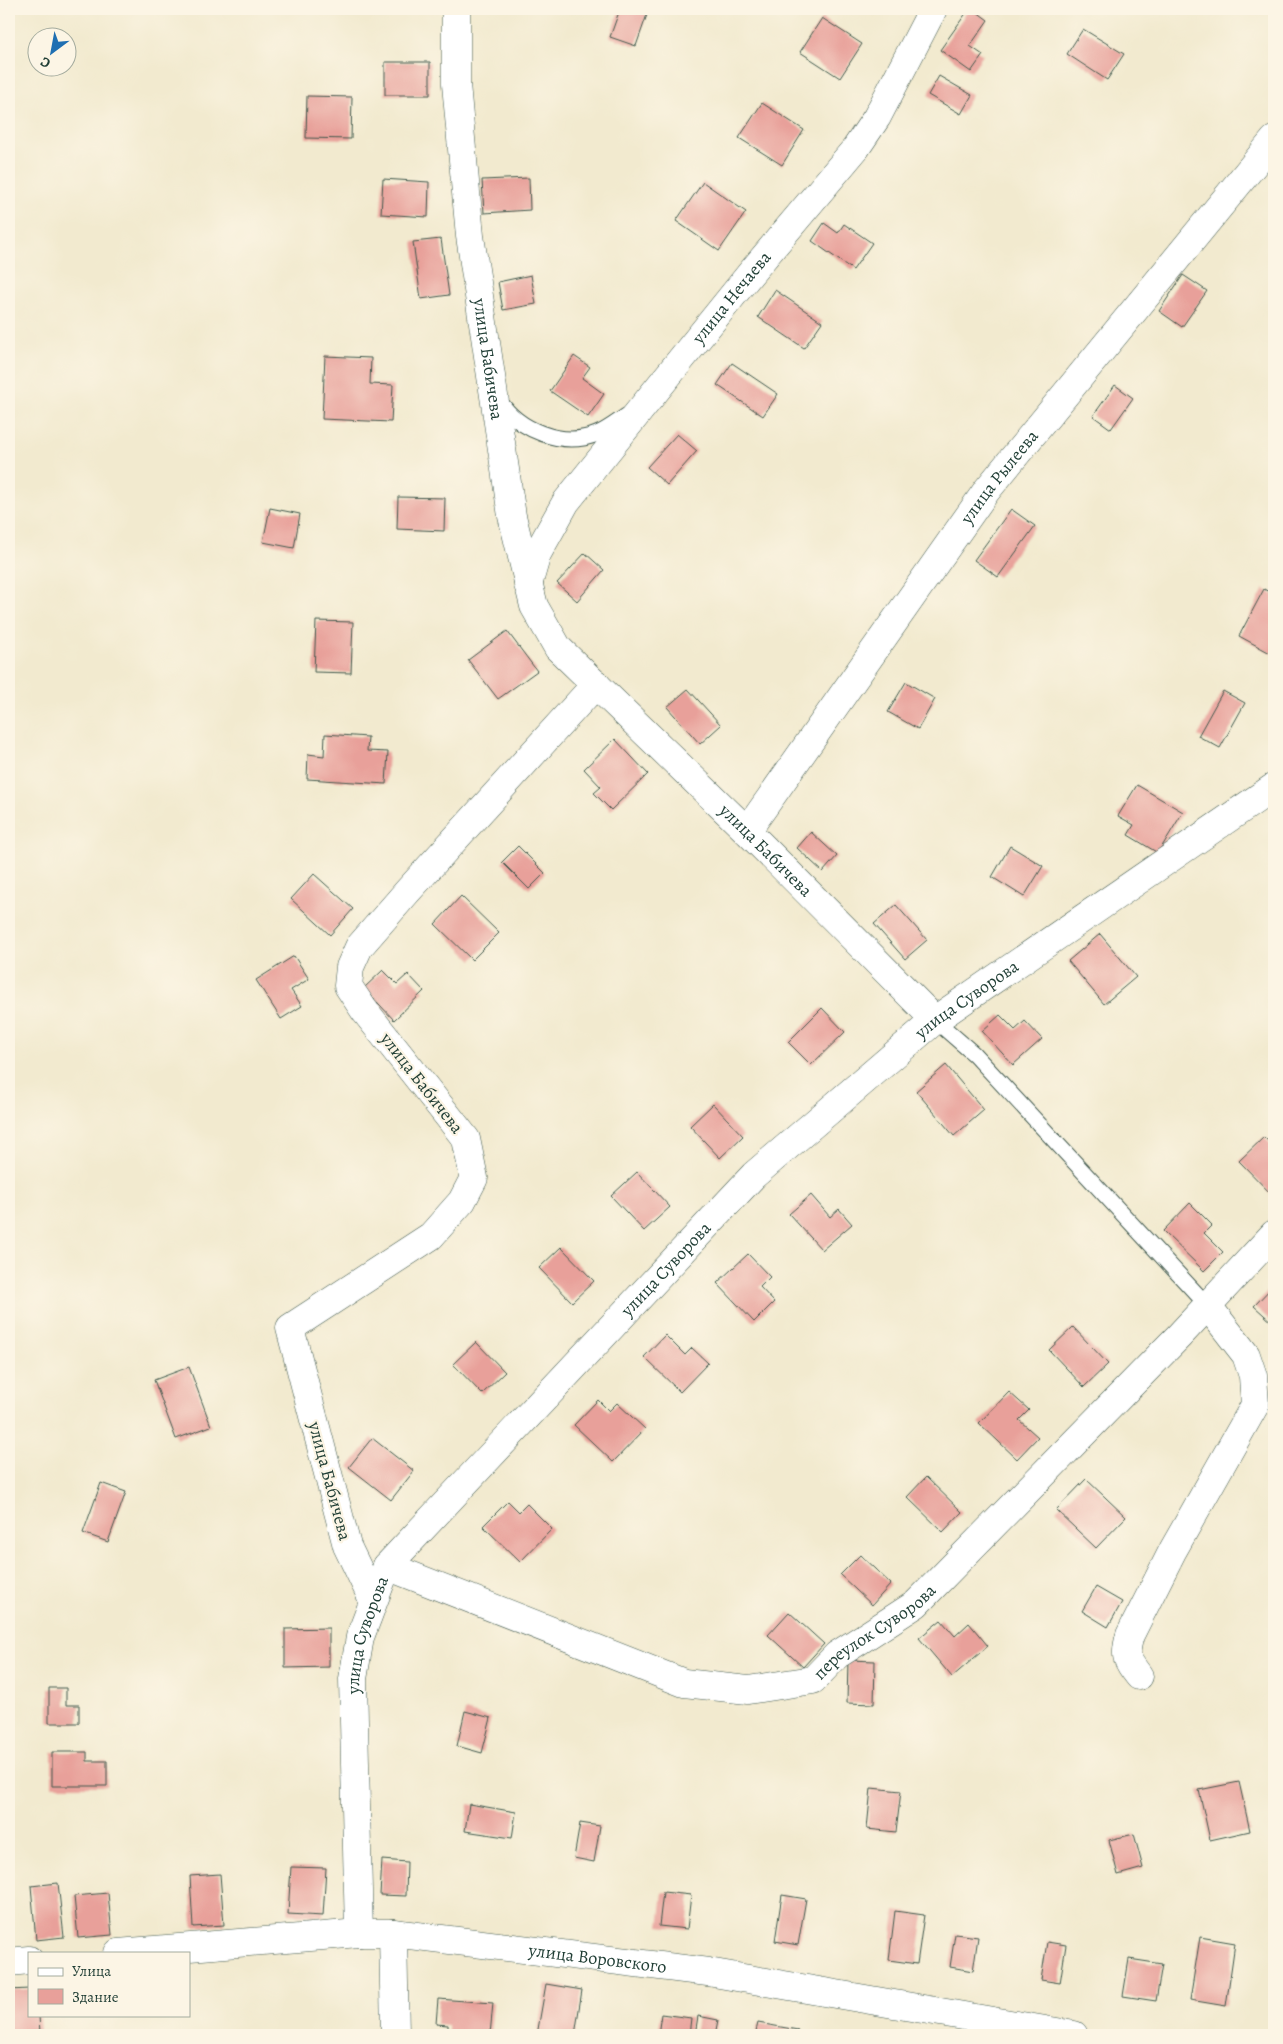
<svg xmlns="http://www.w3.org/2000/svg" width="1283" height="2044" font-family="Alegreya,serif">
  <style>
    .building { fill: #e8a09a }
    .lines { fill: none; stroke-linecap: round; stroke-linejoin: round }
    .lane-casing { stroke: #3f574b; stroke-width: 17 }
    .street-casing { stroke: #3f574b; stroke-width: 29 }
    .lane { stroke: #fff; stroke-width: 15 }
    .street { stroke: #fff; stroke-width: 28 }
    .labels { text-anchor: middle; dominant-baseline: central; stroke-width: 4.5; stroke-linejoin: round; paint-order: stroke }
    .street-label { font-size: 18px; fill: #1f3d34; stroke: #fcf5e5 }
  </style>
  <rect width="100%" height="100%" fill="#fcf5e5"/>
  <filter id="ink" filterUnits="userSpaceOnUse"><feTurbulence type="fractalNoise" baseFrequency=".02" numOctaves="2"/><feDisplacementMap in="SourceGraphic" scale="10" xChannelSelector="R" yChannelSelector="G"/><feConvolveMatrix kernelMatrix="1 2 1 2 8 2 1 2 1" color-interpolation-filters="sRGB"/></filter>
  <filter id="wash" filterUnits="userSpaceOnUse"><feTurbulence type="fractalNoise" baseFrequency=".0096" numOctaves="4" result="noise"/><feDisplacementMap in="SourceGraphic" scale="20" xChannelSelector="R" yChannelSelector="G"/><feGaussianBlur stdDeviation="1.12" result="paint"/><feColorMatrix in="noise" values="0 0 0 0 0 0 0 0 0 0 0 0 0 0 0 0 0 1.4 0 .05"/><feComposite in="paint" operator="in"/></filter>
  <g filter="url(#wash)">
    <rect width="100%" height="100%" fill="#f2eacf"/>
    <g id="blocks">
      <path class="building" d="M620 9H649L636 46 610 37Z
        M969 9H973L988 20 970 46 983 55 971 72 940 50Z
        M822 18 862 44 840 78 800 52Z
        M1083 29 1124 54 1107 80 1067 54Z
        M385 62H430V95H385Z
        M939 76 972 95 961 114 928 95Z
        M307 96 352 97 351 139 306 138Z
        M762 103 804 130 782 165 739 138Z
        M529 178 530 210 484 213 482 180Z
        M383 179 429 182 428 217 381 214Z
        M703 182 746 212 719 251 676 221Z
        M824 223 838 233 844 224 872 243 853 270 812 241Z
        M441 239 449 295 421 299 413 242Z
        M531 275 536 304 503 310 498 282Z
        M1183 275 1207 291 1182 327 1159 311Z
        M775 290 822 322 804 348 758 317Z
        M325 356 371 358 370 384 393 385 391 422 322 419Z
        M574 356 590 367 582 378 604 394 588 417 550 391Z
        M732 363 778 394 763 416 717 385Z
        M1115 385 1133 398 1111 429 1093 416Z
        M677 434 697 451 667 485 647 467Z
        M398 497 445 498 444 531 397 529Z
        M270 508 300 514 294 548 263 542Z
        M1011 509 1035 526 998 577 974 560Z
        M585 553 604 570 577 601 557 583Z
        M1264 589 1274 595V650L1272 654 1239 636Z
        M316 621 353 622 351 673 314 672Z
        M507 631 537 671 498 699 468 660Z
        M906 682 935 699 918 729 888 712Z
        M688 689 721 725 700 744 667 707Z
        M1223 691 1245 703 1220 748 1198 736Z
        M325 734 368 737 367 751 388 752 386 784 307 779 308 754 324 756Z
        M615 739 648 774 611 810 594 793 601 787 584 769Z
        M1137 785 1183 812 1158 853 1128 835 1134 825 1118 816Z
        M811 832 837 856 823 872 797 848Z
        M518 846 545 873 529 889 502 862Z
        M1010 846 1043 866 1024 897 992 877Z
        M314 874 353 909 330 935 291 899Z
        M461 896 499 933 472 960 435 924Z
        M896 905 927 940 905 959 874 924Z
        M1100 934 1136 977 1104 1004 1068 961Z
        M294 956 309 979 291 990 302 1006 281 1019 256 980Z
        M383 970 397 984 408 974 424 991 394 1020 364 988Z
        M822 1008 845 1032 811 1065 788 1042Z
        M1000 1015 1015 1030 1025 1021 1042 1039 1013 1065 982 1031Z
        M946 1065 984 1110 954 1136 916 1091Z
        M713 1104 743 1136 720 1158 690 1126Z
        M1264 1137 1274 1147V1197L1239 1161Z
        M637 1172 670 1207 644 1231 611 1196Z
        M811 1195 830 1217 839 1209 852 1224 822 1250 789 1214Z
        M1190 1203 1212 1225 1204 1233 1223 1252 1204 1271 1163 1231Z
        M561 1247 594 1281 572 1302 539 1268Z
        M748 1254 770 1277 760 1287 774 1302 754 1322 717 1283Z
        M1273 1286 1274 1287V1324L1254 1306Z
        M1073 1327 1108 1364 1084 1387 1049 1350Z
        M665 1335 685 1355 692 1348 708 1363 680 1392 644 1357Z
        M476 1342 505 1372 482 1394 453 1364Z
        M189 1367 211 1426 176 1439 154 1380Z
        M1009 1392 1029 1410 1019 1420 1038 1437 1017 1459 979 1423Z
        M598 1400 609 1411 617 1403 645 1429 613 1462 574 1425Z
        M372 1438 414 1471 391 1500 349 1467Z
        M926 1477 962 1512 943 1532 907 1497Z
        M1086 1479 1126 1517 1096 1548 1056 1510Z
        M101 1483 126 1492 108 1542 83 1533Z
        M508 1501 519 1512 527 1504 552 1529 520 1562 483 1526Z
        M860 1555 891 1584 872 1605 840 1575Z
        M1096 1587 1122 1602 1108 1627 1082 1611Z
        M789 1612 824 1644 803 1667 768 1635Z
        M941 1620 955 1636 969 1623 988 1646 952 1677 919 1638Z
        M329 1628V1667L285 1668V1629Z
        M848 1660 875 1661 874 1704 847 1703Z
        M49 1688H66V1705H79V1723H49Z
        M465 1711 491 1718 482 1753 457 1746Z
        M52 1752H87V1761H107V1786H52Z
        M1239 1782 1250 1831 1210 1840 1199 1790Z
        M871 1788 901 1791 896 1832 867 1829Z
        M469 1804 516 1812 512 1838 465 1831Z
        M580 1823 600 1826 594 1862 574 1858Z
        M1134 1834 1143 1868 1118 1875 1109 1840Z
        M382 1860 407 1862 406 1896 380 1895Z
        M291 1867 326 1868 323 1916 288 1914Z
        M220 1874 224 1925 193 1927 190 1876Z
        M58 1883 64 1937 36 1940 31 1886Z
        M663 1892 691 1895 687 1929 659 1926Z
        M108 1893 112 1935 78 1938 74 1896Z
        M782 1895 806 1899 798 1945 775 1941Z
        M895 1911 924 1915 917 1964 889 1960Z
        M955 1934 978 1937 973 1971 950 1967Z
        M1200 1937 1235 1943 1226 2006 1190 2000Z
        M1047 1942 1066 1945 1060 1983 1041 1980Z
        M1129 1959 1162 1964 1156 2001 1123 1996Z
        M546 1984 582 1990 575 2035H537Z
        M29 1989V2015H39L40 2035H9V1990Z
        M438 1999 493 2003 490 2035H448V2025L436 2024Z
        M661 2014 691 2018 689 2035H658Z
        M698 2016 718 2020 715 2035H695Z
        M758 2023 798 2030 797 2035H755Z"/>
    </g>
  </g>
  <g filter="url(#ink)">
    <use href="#blocks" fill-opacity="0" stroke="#3f574b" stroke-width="1"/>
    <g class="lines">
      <defs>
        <path id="lane" d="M499 400C518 430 562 448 597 434 607 430 617 422 626 416
          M935 1020 974 1054 1207 1305"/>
        <g id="street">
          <path id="s1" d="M456 9V84L470 236 512 516 534 606 558 648 747 831 935 1020"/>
          <path id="s2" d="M528 585 537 554 566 502 750 274 856 148 877 117 933 9"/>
          <path id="s3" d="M747 831 987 490 1274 140"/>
          <path id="s4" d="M387 1566 684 1683 748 1690 813 1680 837 1655 916 1604 1179 1336 1274 1234"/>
          <path d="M373 1600 347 1546 290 1328 431 1236 462 1201 474 1178 466 1139 364 1010 348 986 350 967 359 947 407 892 596 684"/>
          <path d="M1139 1676C1126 1659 1124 1656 1130 1635L1173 1550 1255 1405 1253 1376 1246 1355 1207 1305"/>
          <path id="s5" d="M359 1933 353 1679 360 1637 387 1566 754 1175 935 1020 1274 787"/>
          <path d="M393 1933 395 2035"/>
          <path id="s6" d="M118 1953 359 1933H393L708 1972 1074 2035"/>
          <path d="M9 1962 29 1960"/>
        </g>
      </defs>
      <use href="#lane" class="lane-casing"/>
      <use href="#street" class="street-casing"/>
      <use href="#lane" class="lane"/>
      <use href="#street" class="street"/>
    </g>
  </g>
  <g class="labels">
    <g class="street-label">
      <text stroke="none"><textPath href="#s2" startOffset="355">улица Нечаева</textPath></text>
      <text stroke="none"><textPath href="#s1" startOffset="352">улица Бабичева</textPath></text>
      <text stroke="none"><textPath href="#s3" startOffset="435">улица Рылеева</textPath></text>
      <text stroke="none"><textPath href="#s1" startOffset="942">улица Бабичева</textPath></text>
      <text stroke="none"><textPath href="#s5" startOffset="1185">улица Суворова</textPath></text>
      <text transform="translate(422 1083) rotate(52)">улица Бабичева</text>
      <text stroke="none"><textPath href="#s5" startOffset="780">улица Суворова</textPath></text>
      <text transform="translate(330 1481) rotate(75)">улица Бабичева</text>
      <text stroke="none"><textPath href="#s4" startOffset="528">переулок Суворова</textPath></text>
      <text stroke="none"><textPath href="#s5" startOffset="300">улица Суворова</textPath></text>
      <text stroke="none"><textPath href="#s6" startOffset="482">улица Воровского</textPath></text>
    </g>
  </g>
  <rect width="1283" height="2044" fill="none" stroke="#fcf5e5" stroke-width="30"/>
  <rect x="28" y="1952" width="162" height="65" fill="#fcf5e5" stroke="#a4ab9e"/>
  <rect x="38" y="1968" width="25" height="8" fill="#ffffff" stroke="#a4ab9e"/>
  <text x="72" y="1976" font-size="15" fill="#1f3d34">Улица</text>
  <rect x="38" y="1989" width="25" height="15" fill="#e8a09a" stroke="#a4ab9e"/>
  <text x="72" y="2002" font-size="15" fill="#1f3d34">Здание</text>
  <g transform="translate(52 52) rotate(212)"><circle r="24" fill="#fcf5e5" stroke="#a4ab9e"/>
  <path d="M0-4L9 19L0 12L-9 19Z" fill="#1f6fb2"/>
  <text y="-8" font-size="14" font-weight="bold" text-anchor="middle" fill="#1f3d34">С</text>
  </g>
</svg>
